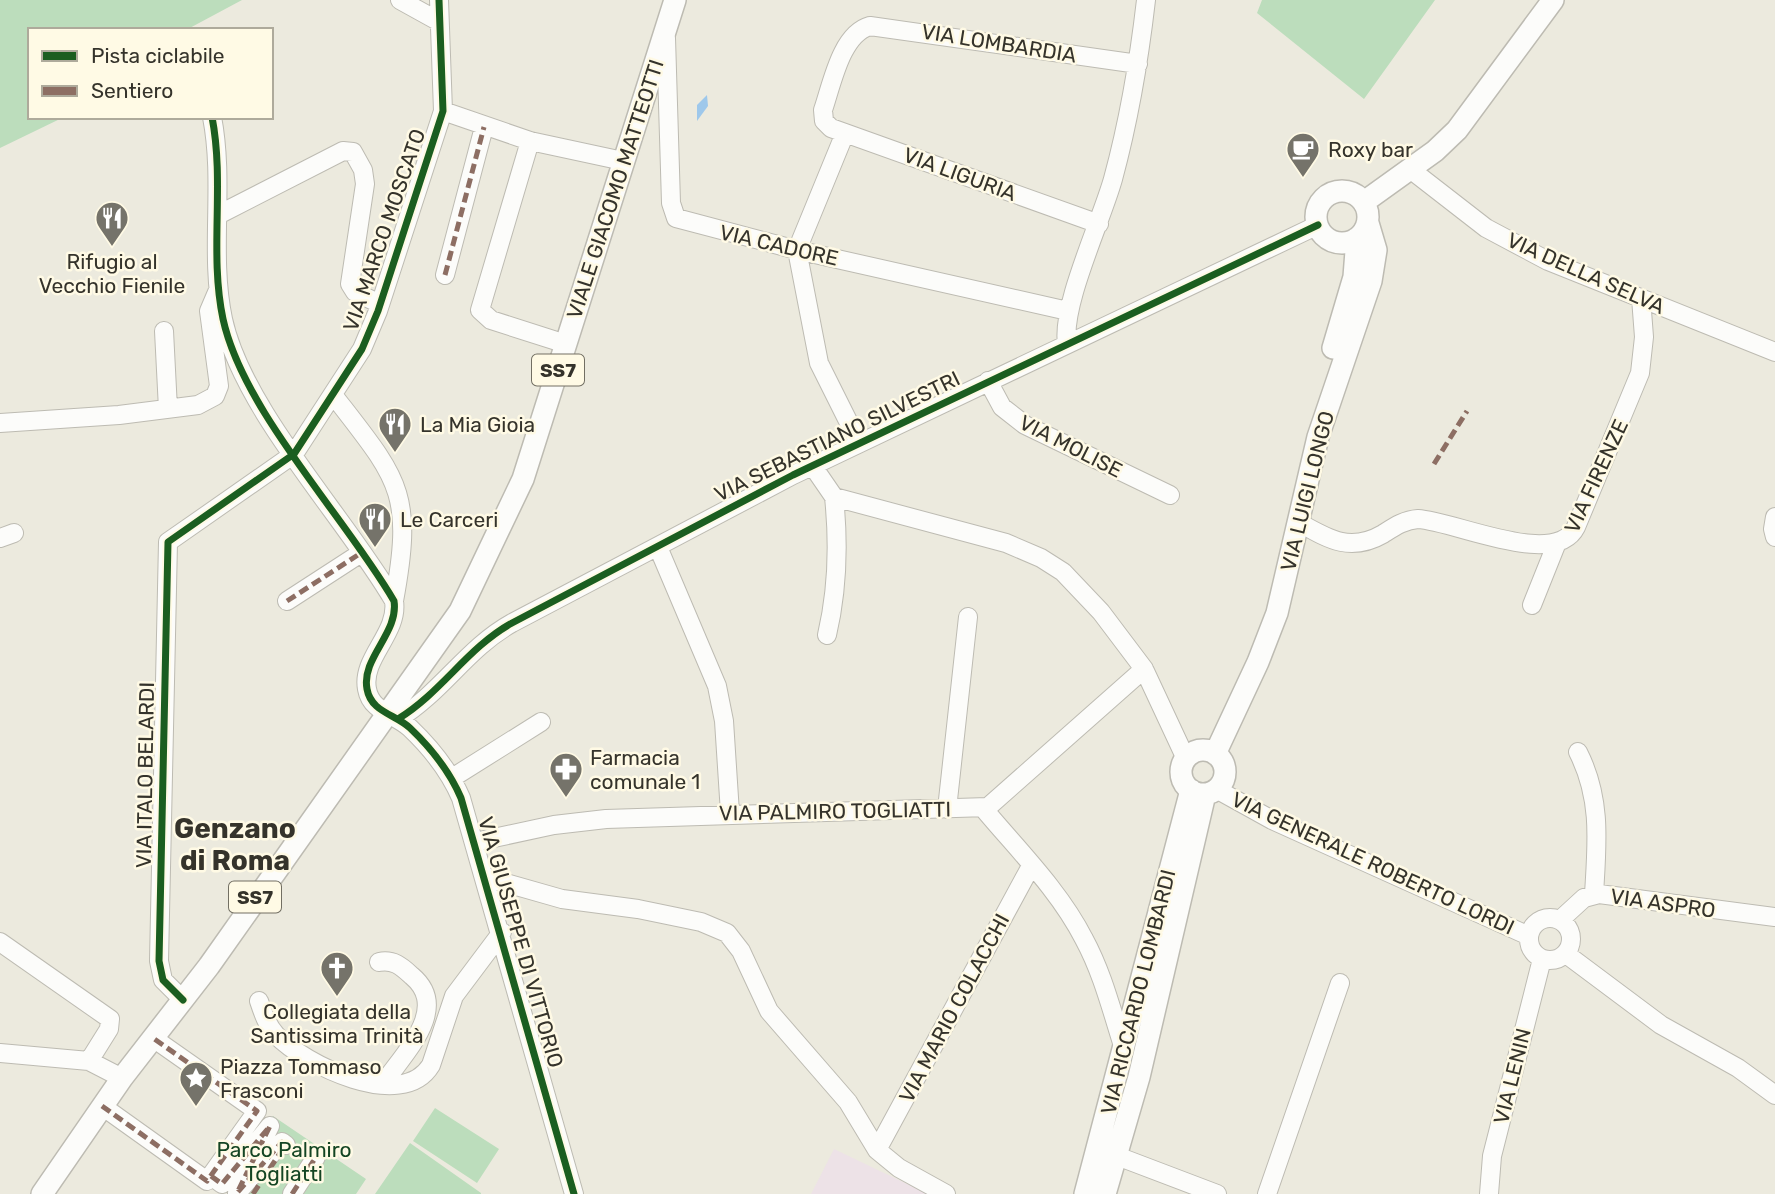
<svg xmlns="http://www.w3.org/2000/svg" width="1775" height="1194" font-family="Rubik,sans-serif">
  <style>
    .education { fill: #ede2e7 }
    .green { fill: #bcddbc }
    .water { fill: #9ec8eb }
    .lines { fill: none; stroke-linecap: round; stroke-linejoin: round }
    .minor-casing { stroke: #bdbbb2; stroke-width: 20 }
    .major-casing { stroke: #bdbbb2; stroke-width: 24 }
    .minor { stroke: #fcfcfa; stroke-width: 18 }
    .major { stroke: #fcfcfa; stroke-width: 21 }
    .quiet { stroke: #8d6e63; stroke-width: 5; stroke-dasharray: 10 5; stroke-linecap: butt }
    .cycleway-casing { stroke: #fffae5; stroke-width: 11 }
    .cycleway { stroke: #1b5e20; stroke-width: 7 }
    .labels { text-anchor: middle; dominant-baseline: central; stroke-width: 5; stroke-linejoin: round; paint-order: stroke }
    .shield { fill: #fffae5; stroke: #726f63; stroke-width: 2 }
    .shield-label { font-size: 19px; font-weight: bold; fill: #35332b }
    .street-label { font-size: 21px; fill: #35332b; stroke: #fffae5 }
    .poi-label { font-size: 21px; fill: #35332b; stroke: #fffae5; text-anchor: start }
    .park-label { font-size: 21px; fill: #144523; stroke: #fffae5 }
    .district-label { font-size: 28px; font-weight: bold; fill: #35332b; stroke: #fffae5 }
  </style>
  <rect width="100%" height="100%" fill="#eceade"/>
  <path class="education" d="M834 1149 928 1194H811Z"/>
  <path class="green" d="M0 0H242L186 30H30V117H64L0 148Z
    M1262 0H1435L1364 99 1257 13Z
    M435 1108 499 1149 477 1183 413 1141Z
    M273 1116 366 1179 356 1194H234L224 1187Z
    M410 1143 481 1193V1194H375Z"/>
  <path class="water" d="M707 95 708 106 697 121V105Z"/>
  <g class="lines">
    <defs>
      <path id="minor" d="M400 0 438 21
        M666 38 671 203 676 218 797 250 1068 311
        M443 111 530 141 623 161
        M212 117C225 184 209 253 223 319 243 411 346 518 394 601 399 633 361 658 367 689 371 712 395 714 410 728 431 748 449 770 461 798L574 1194
        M845 133 797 250 819 363 859 443
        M530 141 480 310 491 320 566 344
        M1410 169 1486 228 1548 261 1775 352
        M218 215 343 151 353 152 363 170 365 184 350 284 355 292 380 304
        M1099 224 831 128 824 121 823 110C832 84 841 34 870 26L1138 64
        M445 275 484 127
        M164 331 168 409
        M1067 344C1061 305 1101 222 1113 179 1129 120 1139 61 1146 0
        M988 381 1002 407 1025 425 1170 495
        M334 396C399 480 414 492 394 601
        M0 423 119 415 198 405 215 396 219 386 209 311 218 290
        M812 465 834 497 1006 543 1041 558 1063 572 1101 612 1144 669 1186 759
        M1775 517 1773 529 1775 537
        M1298 522C1328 539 1350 553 1383 534 1394 527 1404 520 1418 519 1455 521 1555 569 1576 527L1640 373 1644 337 1641 298
        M0 538 14 533
        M658 547 717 686 724 721 730 813
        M287 601 361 553
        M1532 605 1556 545
        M827 635C838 588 839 545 834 497
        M398 719C442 692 467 648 512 623L793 475 1318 225
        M1578 752C1602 799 1597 844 1594 894
        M452 778 541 722
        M1216 789 1272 820 1529 936
        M983 808C1018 850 1059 890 1084 939 1103 974 1112 1012 1124 1049
        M947 809 968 617
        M475 842 554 825 606 819 988 807 1144 669
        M485 877 562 899 638 909 701 922 727 933 741 951 769 1011 848 1102 877 1150 899 1168 946 1194
        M1529 939a21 21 0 1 1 42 0a21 21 0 1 1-42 0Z
        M1560 920 1584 898 1599 894 1775 917
        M0 942 110 1019 109 1029 89 1061
        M1566 954 1661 1025 1738 1068 1775 1095
        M379 962C394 959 402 967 412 976 451 1009 403 1054 383 1084
        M183 1000 163 980 159 961 168 542 294 454 362 349 378 311 443 111 439 0
        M259 1001C263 1013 267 1025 276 1035 304 1064 402 1113 431 1065L454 996 502 932
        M0 1053 89 1061 122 1078
        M102 1106 207 1181 257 1111 153 1038
        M877 1150 1031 866
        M1117 1156 1217 1194
        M211 1176 222 1184 270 1126 237 1193 282 1142 286 1145
        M292 1194 316 1157
        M1267 1194 1340 983
        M1489 1194 1492 1156 1542 959"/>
      <path id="major" d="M1316 217a26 26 0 1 1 52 0a26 26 0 1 1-52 0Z
        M1364 202 1435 151 1457 130 1553 0
        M1333 348 1354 277 1357 238
        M1181 772a22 22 0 1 1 44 0a22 22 0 1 1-44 0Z
        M1215 754 1258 662 1277 613 1318 437 1371 281 1376 250 1368 223
        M42 1194 122 1078 209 966 460 611 523 479 675 0
        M1085 1194 1191 790
        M1105 1194 1139 1077 1205 794"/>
    </defs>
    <use href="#minor" class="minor-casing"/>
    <use href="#major" class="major-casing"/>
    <use href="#minor" class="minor"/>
    <use href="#major" class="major"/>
    <path class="quiet" d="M445 275 484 127
      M1434 464 1467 411
      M287 601 361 553
      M102 1106 207 1181 257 1111 153 1038
      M211 1176 222 1184 270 1126 237 1193 282 1142 286 1145
      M253 1194 280 1153
      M292 1194 316 1157"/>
    <defs>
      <path id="cycleway" d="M212 117C225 184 209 253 223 319 243 411 346 518 394 601 399 633 361 658 367 689 371 712 395 714 410 728 431 748 449 770 461 798L574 1194
        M398 719C442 692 467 648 512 623L793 475 1318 225
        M183 1000 163 980 159 961 168 542 294 454 362 349 378 311 443 111 439 0"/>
    </defs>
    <use href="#cycleway" class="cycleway-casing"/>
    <use href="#cycleway" class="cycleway"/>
  </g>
  <defs>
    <symbol id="cafe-pin" viewBox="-11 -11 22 30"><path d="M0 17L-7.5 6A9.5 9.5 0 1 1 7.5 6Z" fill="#75736a" stroke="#fffae5"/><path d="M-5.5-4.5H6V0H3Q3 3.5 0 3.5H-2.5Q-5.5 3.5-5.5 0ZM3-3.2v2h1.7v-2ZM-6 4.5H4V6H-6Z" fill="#fff"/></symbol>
    <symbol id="restaurant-pin" viewBox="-11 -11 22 30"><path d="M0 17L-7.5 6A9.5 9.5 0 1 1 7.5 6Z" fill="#75736a" stroke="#fffae5"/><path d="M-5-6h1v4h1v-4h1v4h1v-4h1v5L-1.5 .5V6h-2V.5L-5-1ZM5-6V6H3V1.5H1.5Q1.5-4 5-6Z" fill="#fff"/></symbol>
    <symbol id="pharmacy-pin" viewBox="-11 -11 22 30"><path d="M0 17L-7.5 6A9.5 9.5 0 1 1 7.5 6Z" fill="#75736a" stroke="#fffae5"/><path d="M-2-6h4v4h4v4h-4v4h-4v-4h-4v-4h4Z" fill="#fff"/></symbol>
    <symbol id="church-pin" viewBox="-11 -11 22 30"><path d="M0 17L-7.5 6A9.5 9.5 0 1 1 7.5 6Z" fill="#75736a" stroke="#fffae5"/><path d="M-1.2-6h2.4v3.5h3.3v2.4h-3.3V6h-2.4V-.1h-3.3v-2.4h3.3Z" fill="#fff"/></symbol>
    <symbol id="sight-pin" viewBox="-11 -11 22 30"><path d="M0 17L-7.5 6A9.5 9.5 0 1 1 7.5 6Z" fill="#75736a" stroke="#fffae5"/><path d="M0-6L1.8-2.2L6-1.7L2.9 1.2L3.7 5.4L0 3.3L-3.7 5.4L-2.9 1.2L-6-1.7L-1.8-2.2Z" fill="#fff"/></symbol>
  </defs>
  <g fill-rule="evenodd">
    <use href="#cafe-pin" x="1284" y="130" width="38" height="52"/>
    <use href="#restaurant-pin" x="93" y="199" width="38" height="52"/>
    <use href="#restaurant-pin" x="376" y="405" width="38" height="52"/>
    <use href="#restaurant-pin" x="356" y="500" width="38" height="52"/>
    <use href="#pharmacy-pin" x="547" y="750" width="38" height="52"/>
    <use href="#church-pin" x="318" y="949" width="38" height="52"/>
    <use href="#sight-pin" x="177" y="1059" width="38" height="52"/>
  </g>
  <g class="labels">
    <g class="shield">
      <rect x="532" y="354.5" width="52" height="31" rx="5"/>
      <rect x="229" y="881.5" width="52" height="31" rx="5"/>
    </g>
    <g class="shield-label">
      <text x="558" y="370">SS7</text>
      <text x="255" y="897">SS7</text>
    </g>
    <g class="street-label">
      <text transform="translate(999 43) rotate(9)">VIA LOMBARDIA</text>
      <text transform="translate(960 174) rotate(20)">VIA LIGURIA</text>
      <text transform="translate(615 189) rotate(-72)">VIALE GIACOMO MATTEOTTI</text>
      <text transform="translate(384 230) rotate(-71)">VIA MARCO MOSCATO</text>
      <text transform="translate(779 245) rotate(13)">VIA CADORE</text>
      <text transform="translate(1586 273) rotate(24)">VIA DELLA SELVA</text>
      <text transform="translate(837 436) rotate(-26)">VIA SEBASTIANO SILVESTRI</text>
      <text transform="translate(1071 446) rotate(27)">VIA MOLISE</text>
      <text transform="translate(1596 476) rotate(-65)">VIA FIRENZE</text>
      <text transform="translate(1307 491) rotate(-76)">VIA LUIGI LONGO</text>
      <text transform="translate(145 775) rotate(-89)">VIA ITALO BELARDI</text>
      <text transform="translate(835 811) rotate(-1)">VIA PALMIRO TOGLIATTI</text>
      <text transform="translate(1373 863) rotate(25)">VIA GENERALE ROBERTO LORDI</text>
      <text transform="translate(1663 903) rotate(8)">VIA ASPRO</text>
      <text transform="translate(521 942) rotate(74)">VIA GIUSEPPE DI VITTORIO</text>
      <text transform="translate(1138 992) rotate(-76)">VIA RICCARDO LOMBARDI</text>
      <text transform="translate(954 1008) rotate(-62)">VIA MARIO COLACCHI</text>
      <text transform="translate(1512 1076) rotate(-76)">VIA LENIN</text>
    </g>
    <g class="poi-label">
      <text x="1328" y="149">Roxy bar</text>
      <text x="112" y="261" text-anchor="middle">Rifugio al<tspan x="112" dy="24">Vecchio Fienile</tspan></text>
      <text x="420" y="424">La Mia Gioia</text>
      <text x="400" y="519">Le Carceri</text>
      <text x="590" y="757">Farmacia<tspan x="590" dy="24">comunale 1</tspan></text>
      <text x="337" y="1011" text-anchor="middle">Collegiata della<tspan x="337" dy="24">Santissima Trinità</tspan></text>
      <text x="220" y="1066">Piazza Tommaso<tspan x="220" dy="24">Frasconi</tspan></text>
    </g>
    <g class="park-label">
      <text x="284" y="1149">Parco Palmiro<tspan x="284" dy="24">Togliatti</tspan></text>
    </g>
    <g class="district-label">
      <text x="235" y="828">Genzano<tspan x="235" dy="32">di Roma</tspan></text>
    </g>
  </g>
  <rect x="28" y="28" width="245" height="91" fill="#fffae5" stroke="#aeaa9b" stroke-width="2"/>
  <rect x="42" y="51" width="35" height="10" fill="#1b5e20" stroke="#aeaa9b" stroke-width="2"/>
  <text x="91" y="63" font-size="21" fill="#35332b">Pista ciclabile</text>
  <rect x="42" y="86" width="35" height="10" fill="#8d6e63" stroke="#aeaa9b" stroke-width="2"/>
  <text x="91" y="98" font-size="21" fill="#35332b">Sentiero</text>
</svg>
